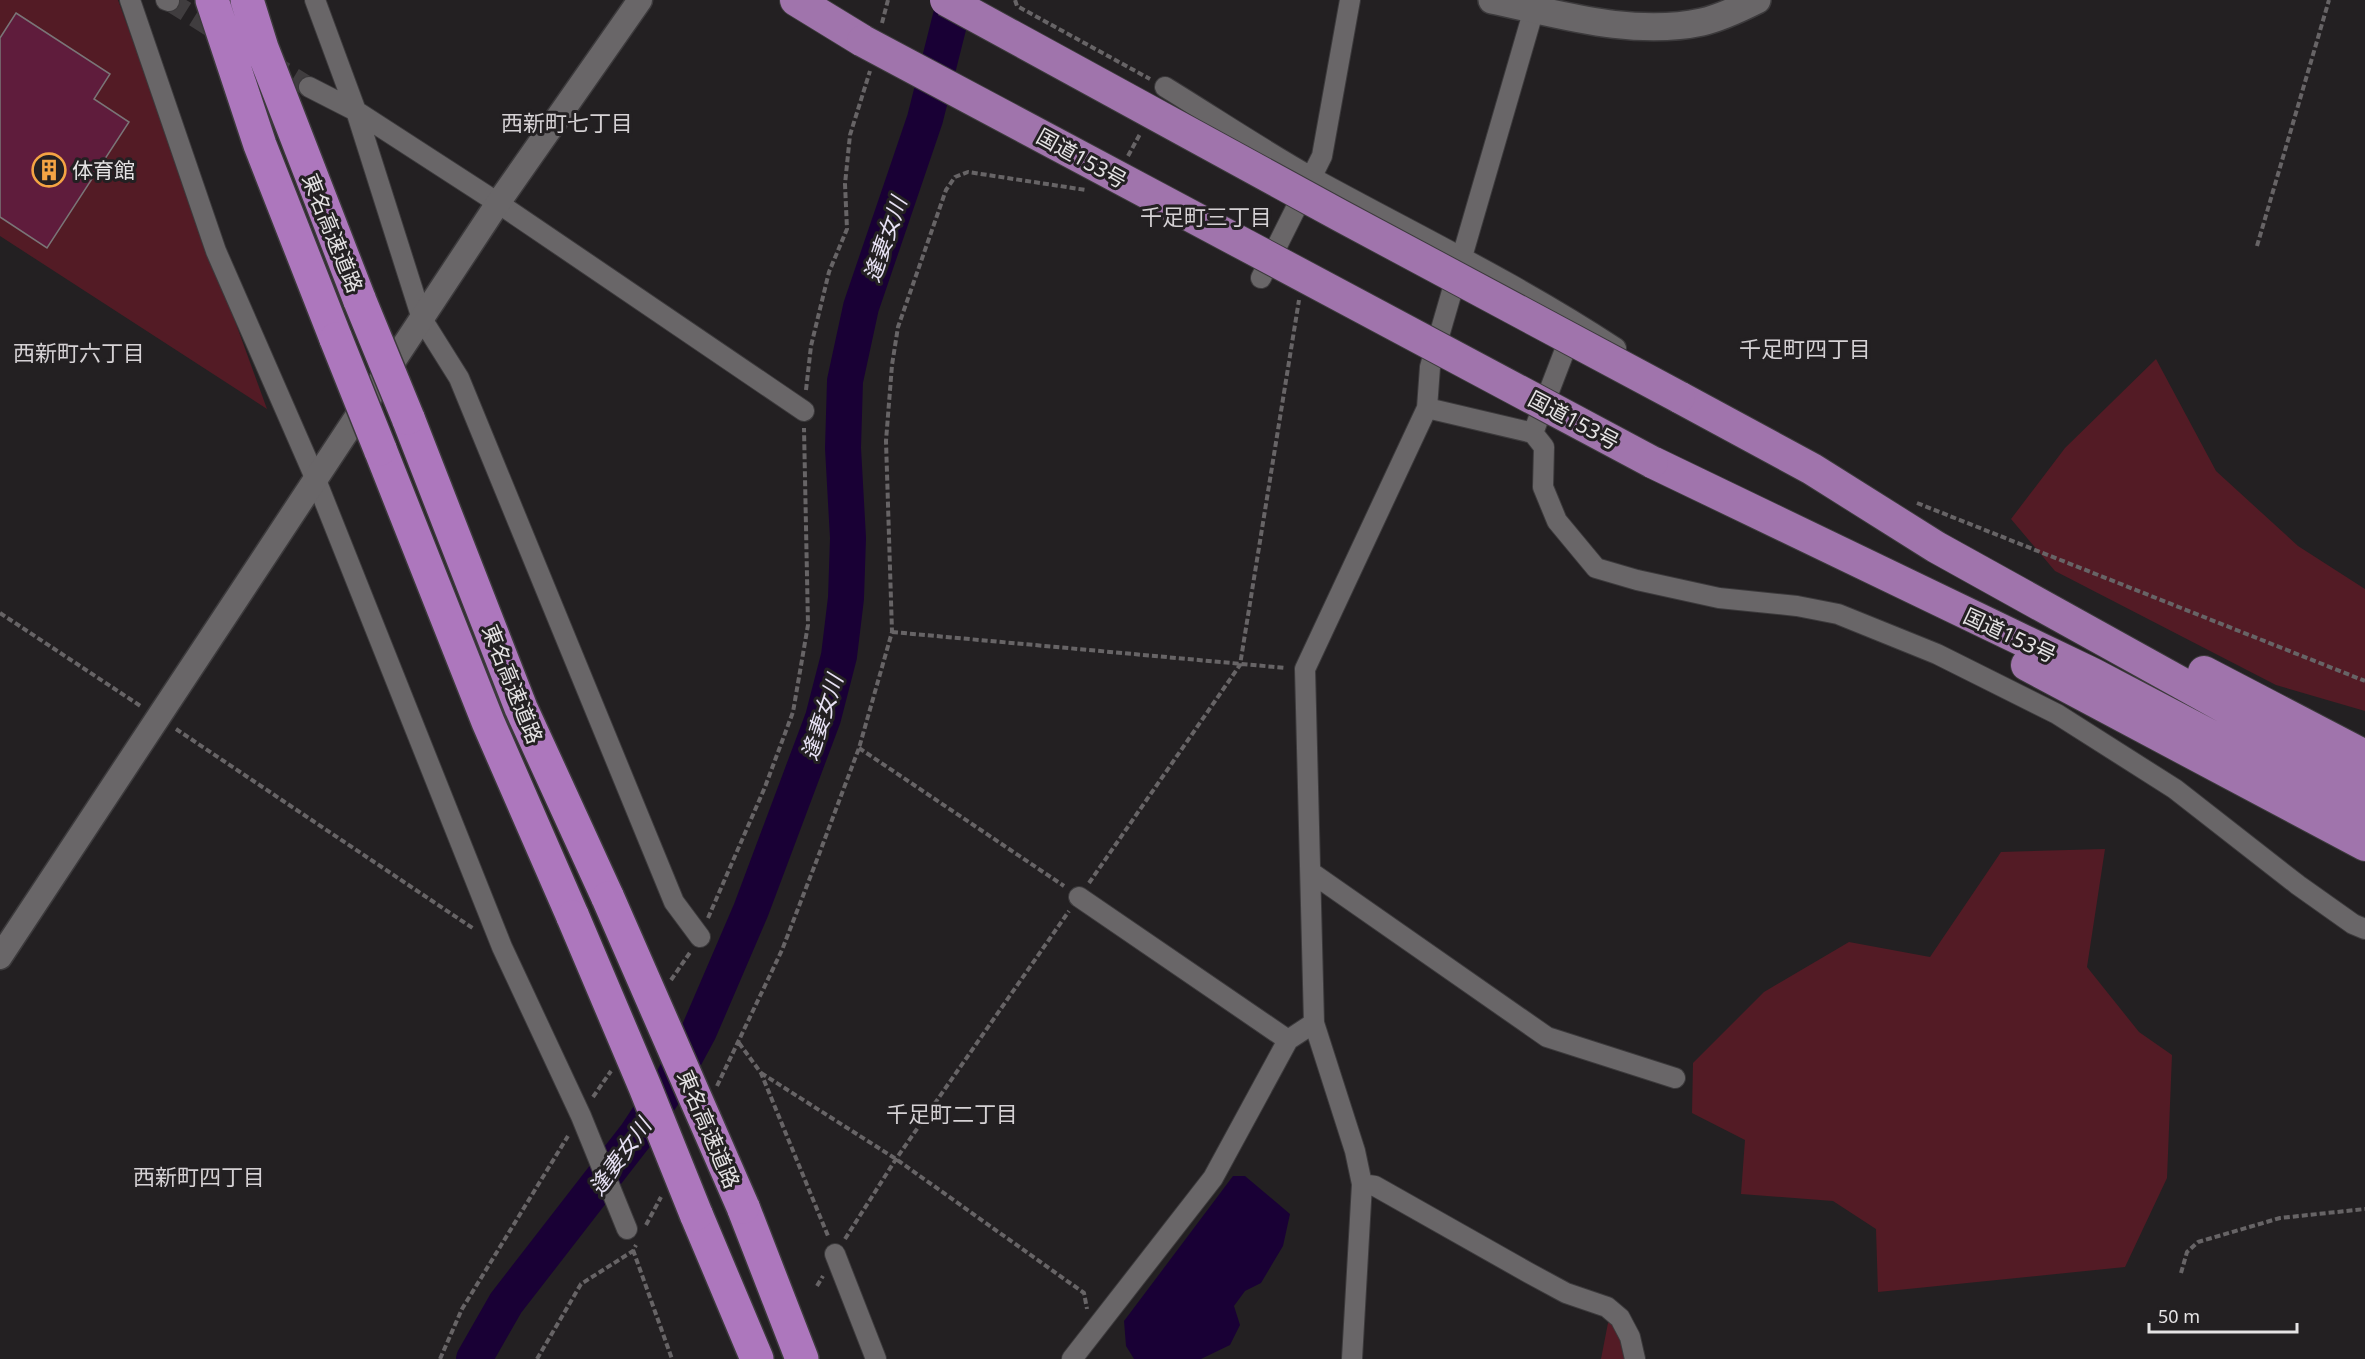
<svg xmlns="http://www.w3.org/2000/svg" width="2365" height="1359" font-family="'Noto Sans','Noto Sans JP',sans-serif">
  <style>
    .green { fill: #531b25 }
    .water { fill: #190035 }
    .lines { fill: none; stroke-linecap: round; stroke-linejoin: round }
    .river { stroke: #190035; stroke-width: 36 }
    .building { fill: #5f1c3c; stroke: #7a7577; stroke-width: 1.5 }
    .minor-tunnel { stroke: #403d3f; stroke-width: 20; stroke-dasharray: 20 10; stroke-linecap: butt }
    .minor-casing { stroke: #3c3a3c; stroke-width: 22 }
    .tertiary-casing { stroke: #3c3a3c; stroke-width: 27 }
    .secondary-casing { stroke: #3c3a3c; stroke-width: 30 }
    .trunk-casing { stroke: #3c3a3c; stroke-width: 34 }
    .motorway-casing { stroke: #3c3a3c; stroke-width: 36 }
    .path { stroke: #676466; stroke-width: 4; stroke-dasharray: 6 3; stroke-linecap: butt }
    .minor { stroke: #696668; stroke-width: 20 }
    .tertiary { stroke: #696668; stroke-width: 24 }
    .secondary { stroke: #696668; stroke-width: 27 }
    .trunk { stroke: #a074ac; stroke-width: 32 }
    .motorway { stroke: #ad77bd; stroke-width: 33 }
    .trunk-bridge-casing { stroke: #3c3a3c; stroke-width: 34; stroke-linecap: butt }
    .motorway-bridge-casing { stroke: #3c3a3c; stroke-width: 36; stroke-linecap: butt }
    .trunk-bridge { stroke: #a074ac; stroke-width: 32 }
    .motorway-bridge { stroke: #ad77bd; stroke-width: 33 }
    .labels { text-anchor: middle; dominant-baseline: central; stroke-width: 6; stroke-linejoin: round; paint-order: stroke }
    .street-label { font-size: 21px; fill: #e5e3e4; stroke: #232022 }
    .poi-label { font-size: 21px; fill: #e5e3e4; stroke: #232022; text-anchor: start }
    .neighbourhood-label { font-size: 22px; fill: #d5d1d4; stroke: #232022 }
    .water-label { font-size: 22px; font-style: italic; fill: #e7e1f4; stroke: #232022 }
  </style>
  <rect width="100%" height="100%" fill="#232022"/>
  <path class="green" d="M0 0H118L267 409 0 236Z
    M2156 359 2216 471 2298 546 2365 589V711L2276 685 2055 571 2011 519 2065 448Z
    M2105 849 2087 967 2139 1032 2172 1055 2167 1178 2125 1267 1878 1292 1876 1229 1833 1201 1741 1194 1745 1140 1692 1113 1693 1063 1764 992 1849 942 1930 957 2001 852Z
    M1614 1320 1631 1359H1601L1608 1323Z"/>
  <path class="water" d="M1233 1176H1245L1290 1214 1283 1246 1261 1283 1245 1291 1234 1306 1240 1325 1230 1345 1201 1359H1134L1126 1346 1124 1321Z"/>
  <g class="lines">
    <path class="river" d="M474 1359 506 1303 637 1134 672 1081 699 1031 751 910 823 718 839 656 846 598 848 538 843 448 845 381 861 307 925 119 955 0"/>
  </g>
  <path class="building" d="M16 13 110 74 94 99 129 122 47 248 0 217V38Z"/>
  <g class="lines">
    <path class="minor-tunnel" d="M169 1 222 34
      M268 62 309 87"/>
    <defs>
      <path id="minor" d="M130 0 216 251 316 480 502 947 581 1116 627 1229
        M166 0 169 1
        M315 0 356 111 422 319 459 378 674 902 700 937
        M309 87 356 111 498 203 804 411
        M1165 87C1214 117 1263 150 1313 178 1415 234 1519 284 1616 348
        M1261 278 1322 156 1350 0
        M1427 408 1533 433 1544 447 1543 487 1557 521 1596 568 1637 580 1719 598 1797 606 1838 614 1937 654 2057 714 2175 789 2298 885 2353 924 2365 929
        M1533 433 1573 329
        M1312 873 1547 1037 1675 1078
        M1079 897 1288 1040
        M1362 1184 1375 1186 1529 1273 1566 1293 1607 1307 1620 1318 1630 1337 1635 1359
        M835 1254 876 1359
        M1072 1359 1213 1178 1288 1040 1314 1023
        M1352 1359 1362 1184 1355 1151 1314 1023 1305 669 1427 408 1430 367 1534 9"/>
      <path id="tertiary" d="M0 957 498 203 640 0"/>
      <path id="secondary" d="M1492 0C1559 14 1633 37 1702 22 1720 18 1741 8 1757 0"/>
      <path id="trunk" d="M796 0 863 41
        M1679 397 1812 469 1936 547 2365 785
        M1652 462 2093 674 2365 817
        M2027 665 2365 845
        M2204 672 2365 756"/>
      <path id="motorway" d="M212 0 260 145 336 339
        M247 0 262 48 360 301
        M408 418 521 708 608 898
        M380 449 488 722 573 917
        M743 1207 802 1359
        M696 1214 757 1359"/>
    </defs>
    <use href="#minor" class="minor-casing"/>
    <use href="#tertiary" class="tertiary-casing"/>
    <use href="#secondary" class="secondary-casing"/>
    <use href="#trunk" class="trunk-casing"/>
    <use href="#motorway" class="motorway-casing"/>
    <path class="path" d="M1015 0 1017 6 1150 79
      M882 23 888 0
      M1128 156 1140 134
      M2257 246 2329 0
      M806 390 811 346 829 272 847 229 845 184 850 135 870 71
      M1917 503 2365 681
      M0 613 142 707
      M892 632 1286 668
      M176 729 474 929
      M859 748 1064 886
      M1089 883 1240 665 1299 300
      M708 918 765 787 793 712 808 625 804 428
      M671 980 691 951
      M739 1043 761 1073 828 1236
      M761 1073 896 1159 1084 1293 1087 1309
      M717 1086 782 950 818 857 859 748 892 632 886 441 892 365 898 327 946 190 955 177 968 172 1086 190
      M593 1097 611 1071
      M646 1225 661 1197
      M845 1239 896 1159 1069 911
      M633 1250 672 1359
      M2181 1273 2187 1252 2198 1242 2280 1218 2365 1209
      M817 1286 823 1276
      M440 1359 462 1309 568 1136
      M537 1359 581 1284 633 1251 636 1245"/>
    <use href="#minor" class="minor"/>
    <use href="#tertiary" class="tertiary"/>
    <use href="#secondary" class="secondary"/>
    <use href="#trunk" class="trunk"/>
    <use href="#motorway" class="motorway"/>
    <defs>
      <path id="trunk-bridge" d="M946 0 1341 216 1679 397
        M863 41 1652 462"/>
      <path id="motorway-bridge" d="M360 301 408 418
        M336 339 380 449
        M608 898 743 1207
        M573 917 645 1087 696 1214"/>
    </defs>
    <use href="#trunk-bridge" class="trunk-bridge-casing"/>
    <use href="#motorway-bridge" class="motorway-bridge-casing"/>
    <use href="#trunk-bridge" class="trunk-bridge"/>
    <use href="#motorway-bridge" class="motorway-bridge"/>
  </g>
  <defs>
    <symbol id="building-ring" viewBox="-11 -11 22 22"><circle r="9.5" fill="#232022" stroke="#f4a444" stroke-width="1.5"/><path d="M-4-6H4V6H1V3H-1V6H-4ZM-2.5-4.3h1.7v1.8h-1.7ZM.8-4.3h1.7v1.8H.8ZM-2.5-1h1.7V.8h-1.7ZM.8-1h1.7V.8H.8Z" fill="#f4a444"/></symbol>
  </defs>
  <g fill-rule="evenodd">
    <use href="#building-ring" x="30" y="151" width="38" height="38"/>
  </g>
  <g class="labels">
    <g class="street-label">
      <text transform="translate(1082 158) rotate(29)">国道153号</text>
      <text transform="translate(333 233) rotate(68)">東名高速道路</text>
      <text transform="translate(1574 420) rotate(28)">国道153号</text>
      <text transform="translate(2010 635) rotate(25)">国道153号</text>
      <text transform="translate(513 684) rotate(68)">東名高速道路</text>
      <text transform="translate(709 1129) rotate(67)">東名高速道路</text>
    </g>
    <g class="poi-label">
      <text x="72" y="170">体育館</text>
    </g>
    <g class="neighbourhood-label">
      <text x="567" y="122">西新町七丁目</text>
      <text x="1206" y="216">千足町三丁目</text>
      <text x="1805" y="348">千足町四丁目</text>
      <text x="79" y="352">西新町六丁目</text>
      <text x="952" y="1113">千足町二丁目</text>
      <text x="199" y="1176">西新町四丁目</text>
    </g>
    <g class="water-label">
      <text transform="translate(884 239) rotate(-71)">逢妻女川</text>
      <text transform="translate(821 717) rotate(-72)">逢妻女川</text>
      <text transform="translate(619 1156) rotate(-54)">逢妻女川</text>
    </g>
  </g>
  <path d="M2149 1323v9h148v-9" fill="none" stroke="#e5e3e4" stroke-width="3"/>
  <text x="2158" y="1323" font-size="18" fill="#e5e3e4" stroke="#232022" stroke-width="4.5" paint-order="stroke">50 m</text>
</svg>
